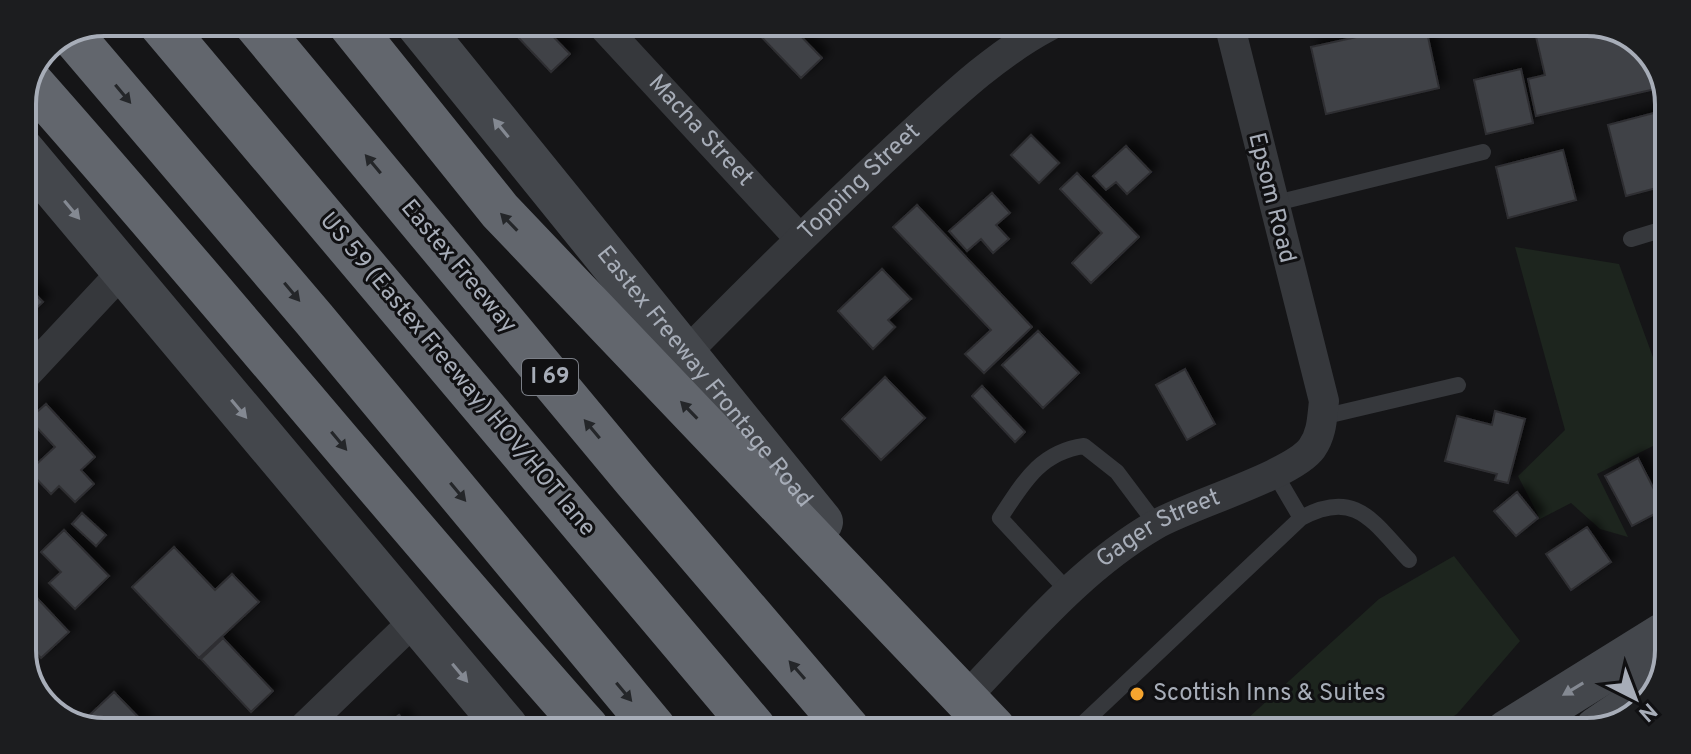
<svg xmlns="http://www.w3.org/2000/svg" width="1691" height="754" font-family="Overpass,sans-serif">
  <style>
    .green { fill: #1d251e }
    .building { fill: #414347; stroke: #2f2f33; stroke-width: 2; filter: url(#shadow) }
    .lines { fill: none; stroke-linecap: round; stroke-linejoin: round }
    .lane { stroke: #36383c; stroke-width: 16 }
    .street { stroke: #36383c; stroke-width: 30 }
    .secondary { stroke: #44474c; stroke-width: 44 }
    .highway { stroke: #62666d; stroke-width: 44 }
    .oneway { fill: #242629 }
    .oneway2 { fill: #848992 }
    .poi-dot { fill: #f6a52f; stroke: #101012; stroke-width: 3 }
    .labels { text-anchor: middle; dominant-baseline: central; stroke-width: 6; stroke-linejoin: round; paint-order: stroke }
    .shield { fill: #101012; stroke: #7a7e86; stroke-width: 2 }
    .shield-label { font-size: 22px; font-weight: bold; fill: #a7adb8 }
    .street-label { font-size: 24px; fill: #a7adb8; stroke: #101012 }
    .poi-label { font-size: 24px; fill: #a7adb8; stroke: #101012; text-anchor: start }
    .rim { fill: none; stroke: #a7adb8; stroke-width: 4 }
  </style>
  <defs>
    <filter id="shadow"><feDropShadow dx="7" dy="-7" stdDeviation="4" flood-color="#0009"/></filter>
  </defs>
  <rect width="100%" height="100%" fill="#151517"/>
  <path class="green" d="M1515 247 1619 264 1666 393 1665 440 1597 474 1628 537 1600 529 1571 503 1540 519 1518 476 1565 430Z
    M1454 556 1520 641 1457 714 1429 731 1235 730 1379 599Z"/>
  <path class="building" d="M526 24H541L570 54 551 72 515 34Z
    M750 25H790L822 58 801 78Z
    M1398 28H1426L1439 88 1326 114 1311 47Z
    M1534 28H1619L1652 55 1664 87 1536 116 1528 79 1545 75Z
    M1521 69 1533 123 1486 134 1474 80Z
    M1669 109 1668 185 1626 196 1608 125Z
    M1031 135 1059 163 1039 183 1011 155Z
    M1126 146 1151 172 1127 194 1116 182 1106 190 1093 176Z
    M1563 150 1576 200 1508 218 1496 167Z
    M1077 173 1139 237 1091 283 1072 263 1102 233 1060 189Z
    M992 193 1010 213 996 225 1009 239 993 253 981 239 967 251 949 231Z
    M917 205 1032 327 984 373 965 354 991 330 893 227Z
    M882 269 911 299 888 320 895 327 873 349 838 311Z
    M22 280 43 302 22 321Z
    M1038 331 1079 373 1043 408 1002 365Z
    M1185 369 1215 424 1187 440 1156 385Z
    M885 377 925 418 881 460 842 419Z
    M982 386 1025 432 1015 442 972 396Z
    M46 404 95 457 81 470 94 484 75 502 59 486 51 494 29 471 55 447 29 419Z
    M1495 411 1525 419 1508 483 1495 480 1497 474 1445 461 1457 416 1492 425Z
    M1638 458 1664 509 1632 526 1605 476Z
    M1517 492 1538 518 1516 536 1494 511Z
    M82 513 106 535 96 546 72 524Z
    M1587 527 1611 562 1571 590 1546 554Z
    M64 530 109 576 75 609 49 583 61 572 41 552Z
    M174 547 215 590 232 574 259 602 199 658 132 587Z
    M22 582 69 632 41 658 22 638Z
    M223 638 273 691 251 712 201 659Z
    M114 692 147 726 80 724Z
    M399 715 409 727H385Z"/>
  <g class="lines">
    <path class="lane" d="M1272 204 1483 152
      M1631 239 1667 228
      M1322 417 1458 385
      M1301 518C1356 488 1373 522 1409 560
      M1068 591 1000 518C1023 483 1040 452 1084 446L1117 472 1156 524
      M1076 730 1301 518 1274 472"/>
    <g class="street">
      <path id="s1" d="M601 24 799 238"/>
      <path id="s2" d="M683 356C753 285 824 215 897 147 944 104 992 56 1049 26"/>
      <path d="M22 379 123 271"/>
      <path id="s3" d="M966 697C1025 636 1081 568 1155 525 1189 505 1293 475 1312 448 1322 434 1322 418 1324 401L1230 27"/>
      <path d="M304 727 415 620"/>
    </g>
    <g class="secondary">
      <path id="s4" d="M417 23 821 522"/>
      <path d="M22 150 506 727"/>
      <path d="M1597 729 1657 688"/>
      <path d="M1507 732 1663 635"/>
    </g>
    <path class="highway" d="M159 22 754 728
      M255 23 635 480 848 729
      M349 23 500 211 994 729
      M72 35 314 319 654 728
      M30 81C219 294 398 516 587 728"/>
  </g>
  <defs><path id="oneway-solid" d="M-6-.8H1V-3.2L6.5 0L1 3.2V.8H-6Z" transform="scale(2)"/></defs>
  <g class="oneway">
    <use href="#oneway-solid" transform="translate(123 94) rotate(50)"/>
    <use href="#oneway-solid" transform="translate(373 164) rotate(-130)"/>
    <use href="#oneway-solid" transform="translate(509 222) rotate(-134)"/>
    <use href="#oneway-solid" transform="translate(292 292) rotate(50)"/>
    <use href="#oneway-solid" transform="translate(689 410) rotate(-134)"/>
    <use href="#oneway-solid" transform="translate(592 429) rotate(-130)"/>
    <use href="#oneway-solid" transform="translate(339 441) rotate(50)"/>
    <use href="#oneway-solid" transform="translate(458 492) rotate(50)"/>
    <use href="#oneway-solid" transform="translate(797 670) rotate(-131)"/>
    <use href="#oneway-solid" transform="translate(624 692) rotate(50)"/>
  </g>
  <g class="oneway2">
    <use href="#oneway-solid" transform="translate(501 128) rotate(-129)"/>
    <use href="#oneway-solid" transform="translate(72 210) rotate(50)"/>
    <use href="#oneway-solid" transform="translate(239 409) rotate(50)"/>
    <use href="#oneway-solid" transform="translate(460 673) rotate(50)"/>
    <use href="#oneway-solid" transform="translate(1573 689) rotate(149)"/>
  </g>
  <circle class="poi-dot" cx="1137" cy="694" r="8"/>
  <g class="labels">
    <rect class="shield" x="522" y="359" width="56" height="36" rx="6"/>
    <g class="shield-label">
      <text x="550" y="377">I 69</text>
    </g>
    <g class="street-label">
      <text stroke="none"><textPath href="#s1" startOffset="146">Macha Street</textPath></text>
      <text stroke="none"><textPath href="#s2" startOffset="248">Topping Street</textPath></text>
      <text transform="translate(1271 198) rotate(76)">Epsom Road</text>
      <text transform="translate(458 267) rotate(50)">Eastex Freeway</text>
      <text transform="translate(457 375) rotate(50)">US 59 (Eastex Freeway) HOV/HOT lane</text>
      <text stroke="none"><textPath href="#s4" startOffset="456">Eastex Freeway Frontage Road</textPath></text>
      <text stroke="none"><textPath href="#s3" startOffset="258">Gager Street</textPath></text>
    </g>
    <g class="poi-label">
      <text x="1153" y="694">Scottish Inns &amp; Suites</text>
    </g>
  </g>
  <path d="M0 0H1691V754H0ZM104 36H1587A68 68 0 0 1 1655 104V650A68 68 0 0 1 1587 718H104A68 68 0 0 1 36 650V104A68 68 0 0 1 104 36Z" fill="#1c1d1f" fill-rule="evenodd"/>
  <path class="rim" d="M104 36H1587A68 68 0 0 1 1655 104V650A68 68 0 0 1 1587 718H104A68 68 0 0 1 36 650V104A68 68 0 0 1 104 36Z"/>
  <g transform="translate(1635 698) rotate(138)" stroke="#101012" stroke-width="6" paint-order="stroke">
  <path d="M0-6L14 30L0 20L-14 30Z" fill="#a7adb8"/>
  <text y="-12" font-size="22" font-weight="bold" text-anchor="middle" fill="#a7adb8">N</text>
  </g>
</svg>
